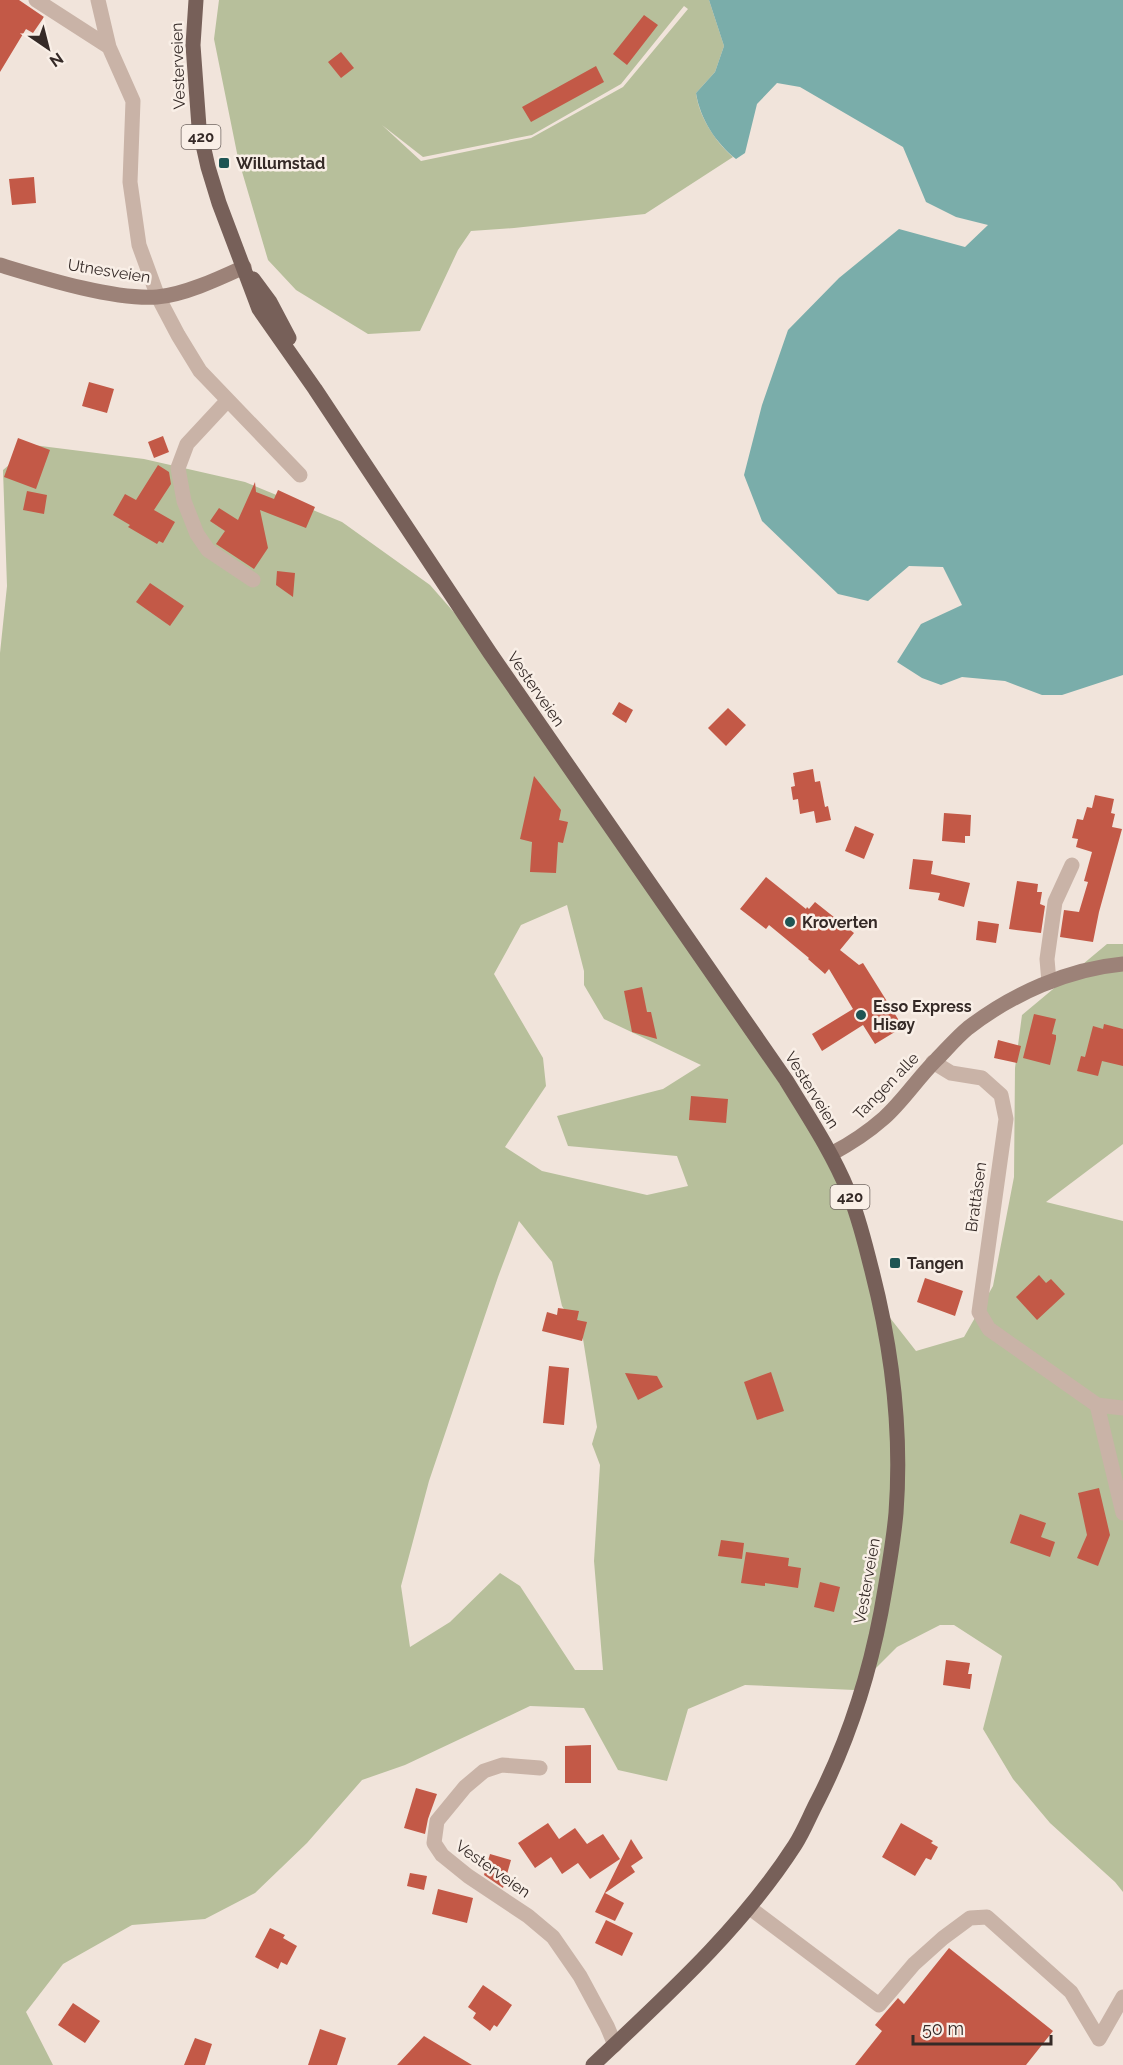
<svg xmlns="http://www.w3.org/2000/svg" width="1123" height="2065" font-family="Raleway,sans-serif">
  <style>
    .green { fill: #b7bf9b; fill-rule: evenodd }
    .water { fill: #7aadaa }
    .building { fill: #c35947 }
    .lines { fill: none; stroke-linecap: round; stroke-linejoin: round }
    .minor { stroke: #c9b3a7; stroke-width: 15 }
    .secondary { stroke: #9c8278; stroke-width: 15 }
    .primary { stroke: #776059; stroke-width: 15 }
    .poi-dot { fill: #1e5554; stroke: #f9efe7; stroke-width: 2 }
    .labels { text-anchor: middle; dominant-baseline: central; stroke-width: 5; stroke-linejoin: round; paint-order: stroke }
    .shield { fill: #f9efe7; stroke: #706561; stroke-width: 1.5 }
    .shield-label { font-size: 15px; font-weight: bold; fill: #352a27 }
    .street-label { font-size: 16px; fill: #352a27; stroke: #f9efe7 }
    .poi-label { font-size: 16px; font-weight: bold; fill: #352a27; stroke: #f9efe7; text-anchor: start }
  </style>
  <rect width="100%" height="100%" fill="#f1e4db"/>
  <path class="green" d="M219 0H709L724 46 715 72 696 93C699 117 715 141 733 157L645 214 514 228 471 231 458 250 420 331 368 334 296 290 268 260 238 158 214 39ZM684 6 688 9 623 87 531 138 421 161 382 125 423 157 532 135 621 84Z
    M33 445 144 459 245 482 342 522 430 585 502 667 800 1114 857 1209 887 1314 916 1351 964 1337 993 1286 1014 1177 1015 1068 1022 1015 1107 944H1123V1144L1046 1202 1123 1221V1892L1115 1882 1050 1823 1013 1779 983 1729 1002 1656 954 1625H940L897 1647 854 1690 745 1685 688 1709 667 1781 618 1770 584 1708 530 1706 405 1765 362 1780 307 1843 255 1893 205 1919 132 1925 63 1964 26 2012 53 2065H0V653L7 586 3 470ZM567 905 584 971V985L604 1019 701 1065 663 1089 557 1116 568 1146 677 1156 688 1186 647 1195 542 1171 505 1147 546 1086 543 1058 494 974 521 925ZM519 1221 552 1262 562 1306 583 1339 597 1427 592 1444 600 1465 594 1561 603 1670H575L520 1586 500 1573 450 1622 410 1647 401 1586 429 1481 498 1277Z"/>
  <path class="water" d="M709 0H1123V675L1062 695H1042L1005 681 962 677 941 685 922 678 897 662 921 624 962 605 943 567 909 566 868 601 838 594 762 521 744 475 762 405 788 330 839 278 899 229 965 247 988 225 956 217 926 202 903 147 800 87 777 83 757 104 745 153 736 159C716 143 700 119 696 93L715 72 724 46Z"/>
  <path class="building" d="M0 0H19L44 17 33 33 26 29 0 72Z
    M644 15 658 25 627 65 613 54Z
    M341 52 354 68 341 78 328 62Z
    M596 66 604 82 531 122 522 107Z
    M34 177 36 203 12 205 9 179Z
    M89 382 114 389 107 413 82 406Z
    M163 436 169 452 154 458 148 442Z
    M18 438 50 450 36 489 4 477Z
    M158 465 169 472 171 484 154 510 175 522 163 543 159 541 157 544 128 527 130 525 113 515 125 494 136 500Z
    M255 482 256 492 274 499 278 490 315 507 306 528 260 510 268 548 254 569 216 544 225 531 210 521 219 508 238 520Z
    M27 491 47 495 44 514 23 510Z
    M277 571 295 573 293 597 276 585Z
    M150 583 184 606 170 626 136 602Z
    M619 702 633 710 626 723 612 714Z
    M728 708 746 725 726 746 708 728Z
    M813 769 815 782 820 781 825 807 828 806 831 820 816 823 814 811 800 814 798 799 793 800 791 787 795 786 793 773Z
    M534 776 561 810 559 820 568 822 563 843 558 842 556 873 530 872 532 842 520 839Z
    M1095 795 1114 799 1111 813 1115 814 1112 827 1122 829 1099 912 1093 942 1060 937 1064 910 1079 912 1088 882 1084 881 1092 852 1076 847 1078 839 1072 838 1077 819 1083 820 1087 807 1092 808Z
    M944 813 971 815 970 836H965V843L942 841Z
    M855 826 874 834 864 859 845 851Z
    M913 859 933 861 931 874 970 883 964 907 938 900 940 893 909 889Z
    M766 877 806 909 807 907 809 909 815 902 854 933 840 950 859 965 863 963 903 1027 875 1044 863 1025 822 1051 812 1034 853 1009 829 969 825 974 808 959 809 958 769 925 766 929 740 909Z
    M1017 881 1038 884 1037 892H1042L1040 904 1045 906 1041 933 1009 929Z
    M978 921 999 924 996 943 976 940Z
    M642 987 647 1012H651L657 1039 632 1032 624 991Z
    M1034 1014 1056 1019 1052 1034 1056 1035V1039L1050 1065 1023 1058Z
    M1104 1024 1123 1029V1066L1102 1061 1098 1076 1077 1071 1081 1056 1085 1057 1093 1026 1103 1029Z
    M998 1040 1021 1046 1017 1063 994 1058Z
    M691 1096 728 1099 726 1123 689 1120Z
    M1039 1275 1046 1283 1051 1279 1065 1294 1037 1320 1016 1297Z
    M925 1278 963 1291 955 1316 917 1302Z
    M558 1308 579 1311 577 1320 587 1322 582 1341 542 1331 547 1312 557 1315Z
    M549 1366 569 1368 564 1425 543 1423Z
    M771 1372 784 1411 757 1420 744 1382Z
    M625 1373 657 1376 663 1387 638 1400Z
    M1099 1488 1110 1535 1098 1566 1077 1558 1087 1535 1078 1493Z
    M1020 1514 1046 1523 1041 1537 1055 1542 1050 1557 1010 1543Z
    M721 1540 744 1543 742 1559 718 1556Z
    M746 1552 789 1558 788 1566 801 1568 798 1588 765 1583V1586L741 1583Z
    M820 1582 840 1587 834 1612 814 1607Z
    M946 1660 970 1663 968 1674H972L970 1689 943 1685Z
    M591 1745V1783H565V1746Z
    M416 1788 437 1794 428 1819 425 1834 404 1828Z
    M548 1823 559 1839 575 1828 587 1844 603 1834 620 1859 590 1879 578 1863 562 1874 551 1857 535 1868 518 1843Z
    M901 1823 933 1841 931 1843 938 1847 931 1860 926 1858 915 1876 882 1857Z
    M631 1839 643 1858 631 1866 635 1872 605 1893 624 1903 615 1921 595 1912Z
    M490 1854 511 1860 503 1888 484 1875Z
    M410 1873 427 1876 424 1890 407 1886Z
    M438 1889 473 1898 467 1923 432 1914Z
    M606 1920 633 1933 622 1956 595 1943Z
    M270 1928 285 1935 283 1938 297 1946 287 1965 281 1962 278 1969 255 1957Z
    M949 1948 1053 2031 1026 2065H855L882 2031 875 2025 885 2013 898 1998 904 2004Z
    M483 1985 512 2005 497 2027 494 2025 490 2031 473 2018 476 2013 468 2007Z
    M73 2003 100 2021 85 2043 58 2025Z
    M320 2029 346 2038 337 2065H308Z
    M424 2036 472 2065H397Z
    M195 2038 212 2044 205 2065H184Z"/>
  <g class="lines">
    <path class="minor" d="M36 0 109 47
      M98 0 109 47 133 101 130 182 139 245 158 297 178 335 200 371 300 475
      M227 401 187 444 178 468 184 501 197 534 208 550 253 580
      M1049 982 1047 959 1055 902 1072 865
      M933 1062 951 1073 982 1078 1001 1095 1006 1119 979 1312 989 1329 1097 1405 1123 1408
      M1097 1405 1123 1513
      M540 1768 502 1765 484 1771 465 1787 437 1821 434 1843 442 1855 468 1876 528 1916 553 1937 580 1976 607 2026 615 2045
      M750 1908 879 2005 914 1964 943 1938 970 1918 987 1917 1071 1992 1099 2039
      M1099 2039 1123 1997"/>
    <path class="secondary" d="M0 265C43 278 113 300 157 297 184 295 220 278 244 267
      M831 1154C850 1144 867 1133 884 1118 903 1101 917 1079 936 1060 946 1050 957 1037 968 1028 1012 994 1068 969 1123 964"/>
    <path class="primary" d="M196 0 193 45 199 127 208 167 219 203 259 309 315 389 490 653 786 1080C808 1116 832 1152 848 1191 859 1217 865 1244 872 1271 892 1349 902 1432 896 1513 893 1546 887 1579 881 1612 868 1680 849 1739 818 1800 810 1815 804 1831 795 1845 741 1929 665 1997 593 2065
      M253 279 270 302 289 338"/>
  </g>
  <g class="poi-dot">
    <rect x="218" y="157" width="12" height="12" rx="3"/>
    <circle cx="790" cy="922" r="6"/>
    <circle cx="861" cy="1015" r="6"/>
    <rect x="889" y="1257" width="12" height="12" rx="3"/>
  </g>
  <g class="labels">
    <g class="shield">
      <rect x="181.5" y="125" width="39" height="24" rx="4.5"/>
      <rect x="830.5" y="1185" width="39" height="24" rx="4.5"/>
    </g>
    <g class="shield-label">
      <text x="201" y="137">420</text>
      <text x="850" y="1197">420</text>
    </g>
    <g class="street-label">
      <text transform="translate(178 66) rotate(-92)">Vesterveien</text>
      <text transform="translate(109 271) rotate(9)">Utnesveien</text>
      <text transform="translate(536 689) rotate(55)">Vesterveien</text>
      <text transform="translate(886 1086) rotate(-46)">Tangen alle</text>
      <text transform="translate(812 1090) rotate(58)">Vesterveien</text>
      <text transform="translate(976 1197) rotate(-82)">Brattåsen</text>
      <text transform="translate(867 1581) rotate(-80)">Vesterveien</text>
      <text transform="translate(493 1869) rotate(35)">Vesterveien</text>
    </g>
    <g class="poi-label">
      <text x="236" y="163">Willumstad</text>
      <text x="802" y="922">Kroverten</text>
      <text x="873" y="1006">Esso Express<tspan x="873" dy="18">Hisøy</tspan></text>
      <text x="907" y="1263">Tangen</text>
    </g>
  </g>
  <g transform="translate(48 48) rotate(145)" stroke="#f9efe7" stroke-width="4.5" paint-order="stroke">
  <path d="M0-4.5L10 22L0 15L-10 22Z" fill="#352a27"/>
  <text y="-9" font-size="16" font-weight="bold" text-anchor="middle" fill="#352a27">N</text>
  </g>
  <path d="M913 2035v9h138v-9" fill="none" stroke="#352a27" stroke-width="3"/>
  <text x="922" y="2035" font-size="18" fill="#352a27" stroke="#f9efe7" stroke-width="4.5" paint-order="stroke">50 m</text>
</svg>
